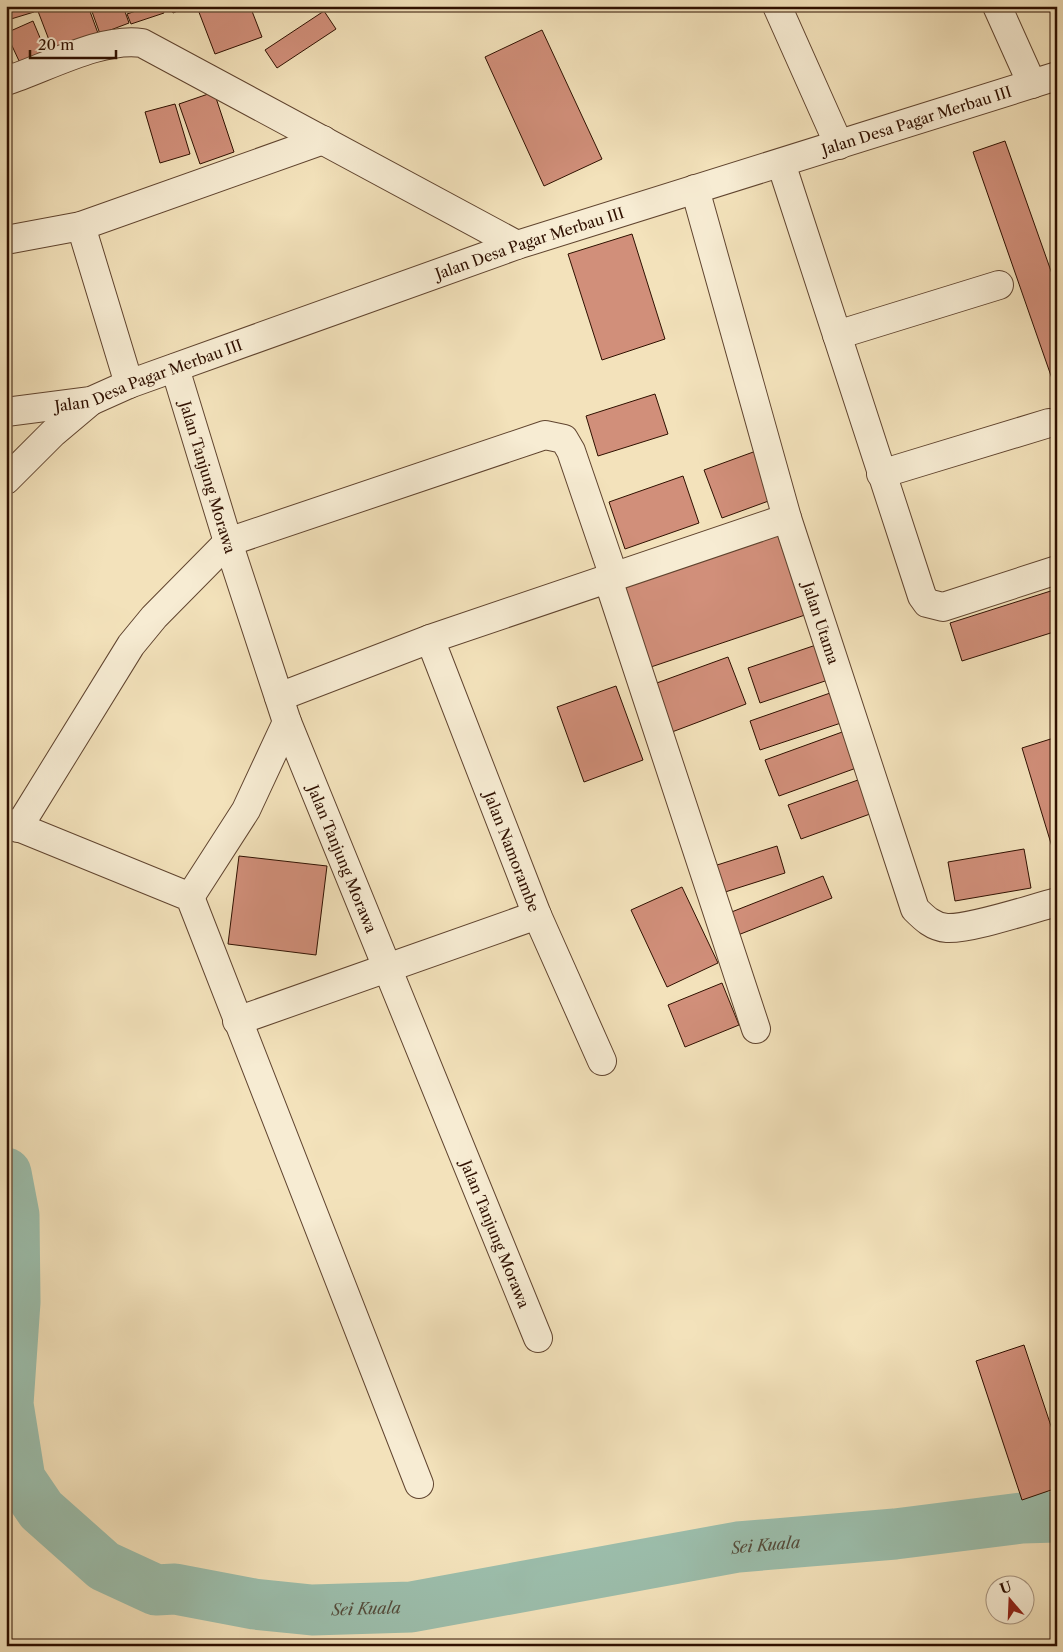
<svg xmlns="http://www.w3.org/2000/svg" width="1063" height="1652" font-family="'Libre Caslon Text',serif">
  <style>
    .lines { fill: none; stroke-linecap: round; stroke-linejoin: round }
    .river { stroke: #9cbeac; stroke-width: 51 }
    .building { fill: #d18f7a; stroke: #2f1000 }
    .minor-casing { stroke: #60442f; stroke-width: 30 }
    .minor { stroke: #f7ecd3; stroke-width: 28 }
    .labels { text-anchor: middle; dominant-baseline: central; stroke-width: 4; stroke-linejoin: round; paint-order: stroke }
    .street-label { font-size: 15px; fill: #2f1000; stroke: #f7ecd3 }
    .water-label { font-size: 16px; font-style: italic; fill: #554d3c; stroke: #f7ecd3 }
  </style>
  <rect width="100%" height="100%" fill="#f3e2bb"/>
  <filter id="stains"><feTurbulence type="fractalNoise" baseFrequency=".004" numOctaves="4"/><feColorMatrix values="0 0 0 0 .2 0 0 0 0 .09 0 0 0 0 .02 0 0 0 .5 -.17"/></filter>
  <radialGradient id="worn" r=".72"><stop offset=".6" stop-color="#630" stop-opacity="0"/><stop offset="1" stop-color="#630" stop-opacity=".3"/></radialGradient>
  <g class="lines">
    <path class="river" id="s1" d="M6 1173 14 1215 15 1302 8 1404 20 1479 41 1510 104 1566 156 1590 175 1589 254 1604 312 1610 411 1607 738 1547 895 1534 1022 1518 1057 1517"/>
  </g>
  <path class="building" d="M7 6H32L34 12 11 19Z
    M36 6H88L99 36 54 53Z
    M90 6H123L129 23 100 34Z
    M129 6H143L131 10Z
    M151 6H162L164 13 131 24 127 14Z
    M170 6H189L173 13Z
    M250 6 262 37 215 54 197 7Z
    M324 11 336 29 277 68 265 50Z
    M33 21 46 52 20 63 6 33Z
    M542 30 602 159 544 186 485 57Z
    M6 40 13 65 6 67Z
    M214 92 234 152 200 164 179 104Z
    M175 104 190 154 160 163 145 112Z
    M1005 141 1057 288V393L973 152Z
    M632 234 665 339 602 360 568 254Z
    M655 394 668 434 598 456 586 416Z
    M756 451 774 499 722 518 704 470Z
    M683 476 699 523 625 549 609 502Z
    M776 530 805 615 642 670 613 586Z
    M1057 589V631L962 661 950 623Z
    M816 645 828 680 760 703 748 668Z
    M728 657 746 704 672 732 654 684Z
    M616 686 643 760 584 782 557 707Z
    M833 692 844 722 760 750 750 721Z
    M845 731 859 767 779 796 765 760Z
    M1057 737V860H1056L1022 748Z
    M858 780 870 814 801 839 788 805Z
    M777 846 785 873 722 893 714 866Z
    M1024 849 1031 888 955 901 948 862Z
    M239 856 327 866 316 955 228 944Z
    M823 876 832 898 738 935 729 913Z
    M682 887 718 963 667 987 631 910Z
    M722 983 739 1025 685 1047 668 1005Z
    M1024 1345 1057 1444V1488L1022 1500 976 1361Z"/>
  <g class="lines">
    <defs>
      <g id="minor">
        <path d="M777 6 839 145"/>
        <path d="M997 6 1032 84"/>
        <path d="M6 81C46 68 101 37 142 43L517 245"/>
        <path d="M781 163 922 596 927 603 943 607 1057 570"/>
        <path id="s2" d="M695 189 787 518 915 909C924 918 933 927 947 928 972 929 1030 909 1057 902"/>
        <path d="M81 226 129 384"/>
        <path d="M6 240 81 226 323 140"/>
        <path d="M837 335 999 285"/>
        <path id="s3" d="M175 368 228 542 287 722 538 1338"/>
        <path id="s4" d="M6 412 91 401 129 384 517 245 1057 76"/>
        <path d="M881 474 1049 423"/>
        <path d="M6 480 53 433 91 401"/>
        <path d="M608 579 756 1029"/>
        <path id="s5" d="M430 639 537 915 602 1061"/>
        <path d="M279 697 430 639 787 518"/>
        <path d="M6 822 190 897 419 1484"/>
        <path d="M18 828 131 645 154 617 228 542 545 435 564 439 571 451 614 577"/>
        <path d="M190 897 246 810 287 722"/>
        <path d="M237 1021 537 915"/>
      </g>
    </defs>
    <use href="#minor" class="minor-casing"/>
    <use href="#minor" class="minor"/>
  </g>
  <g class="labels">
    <g class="street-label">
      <text stroke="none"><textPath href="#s4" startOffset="958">Jalan Desa Pagar Merbau III</textPath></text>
      <text stroke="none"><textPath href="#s4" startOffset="552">Jalan Desa Pagar Merbau III</textPath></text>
      <text stroke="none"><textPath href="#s4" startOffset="148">Jalan Desa Pagar Merbau III</textPath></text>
      <text stroke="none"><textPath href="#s3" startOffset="114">Jalan Tanjung Morawa</textPath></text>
      <text stroke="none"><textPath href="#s2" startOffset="452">Jalan Utama</textPath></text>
      <text stroke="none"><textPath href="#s5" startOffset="228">Jalan Namorambe</textPath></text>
      <text stroke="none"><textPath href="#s3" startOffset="519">Jalan Tanjung Morawa</textPath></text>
      <text stroke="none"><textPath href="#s3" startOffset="924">Jalan Tanjung Morawa</textPath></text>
    </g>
    <g class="water-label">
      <text stroke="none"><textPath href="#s1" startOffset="1104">Sei Kuala</textPath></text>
      <text stroke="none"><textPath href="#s1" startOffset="699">Sei Kuala</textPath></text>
    </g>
  </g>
  <rect width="1063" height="1652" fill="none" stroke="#f3e2bb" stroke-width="25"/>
  <rect x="8" y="8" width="1048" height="1637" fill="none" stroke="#2f1000" stroke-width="2.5"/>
  <rect x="12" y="12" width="1038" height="1627" fill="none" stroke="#2f1000"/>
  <g transform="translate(1010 1600) rotate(341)"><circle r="24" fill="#f7ecd3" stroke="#a7947f"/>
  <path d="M0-4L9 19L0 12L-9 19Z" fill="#8f2418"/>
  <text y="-8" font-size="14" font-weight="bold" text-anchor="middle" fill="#2f1000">U</text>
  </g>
  <path d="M30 50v8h86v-8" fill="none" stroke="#2f1000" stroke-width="2.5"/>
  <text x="38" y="50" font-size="15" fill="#2f1000" stroke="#f7ecd3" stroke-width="4" paint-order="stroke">20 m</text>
  <rect width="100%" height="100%" filter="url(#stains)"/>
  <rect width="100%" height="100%" fill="url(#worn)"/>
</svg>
